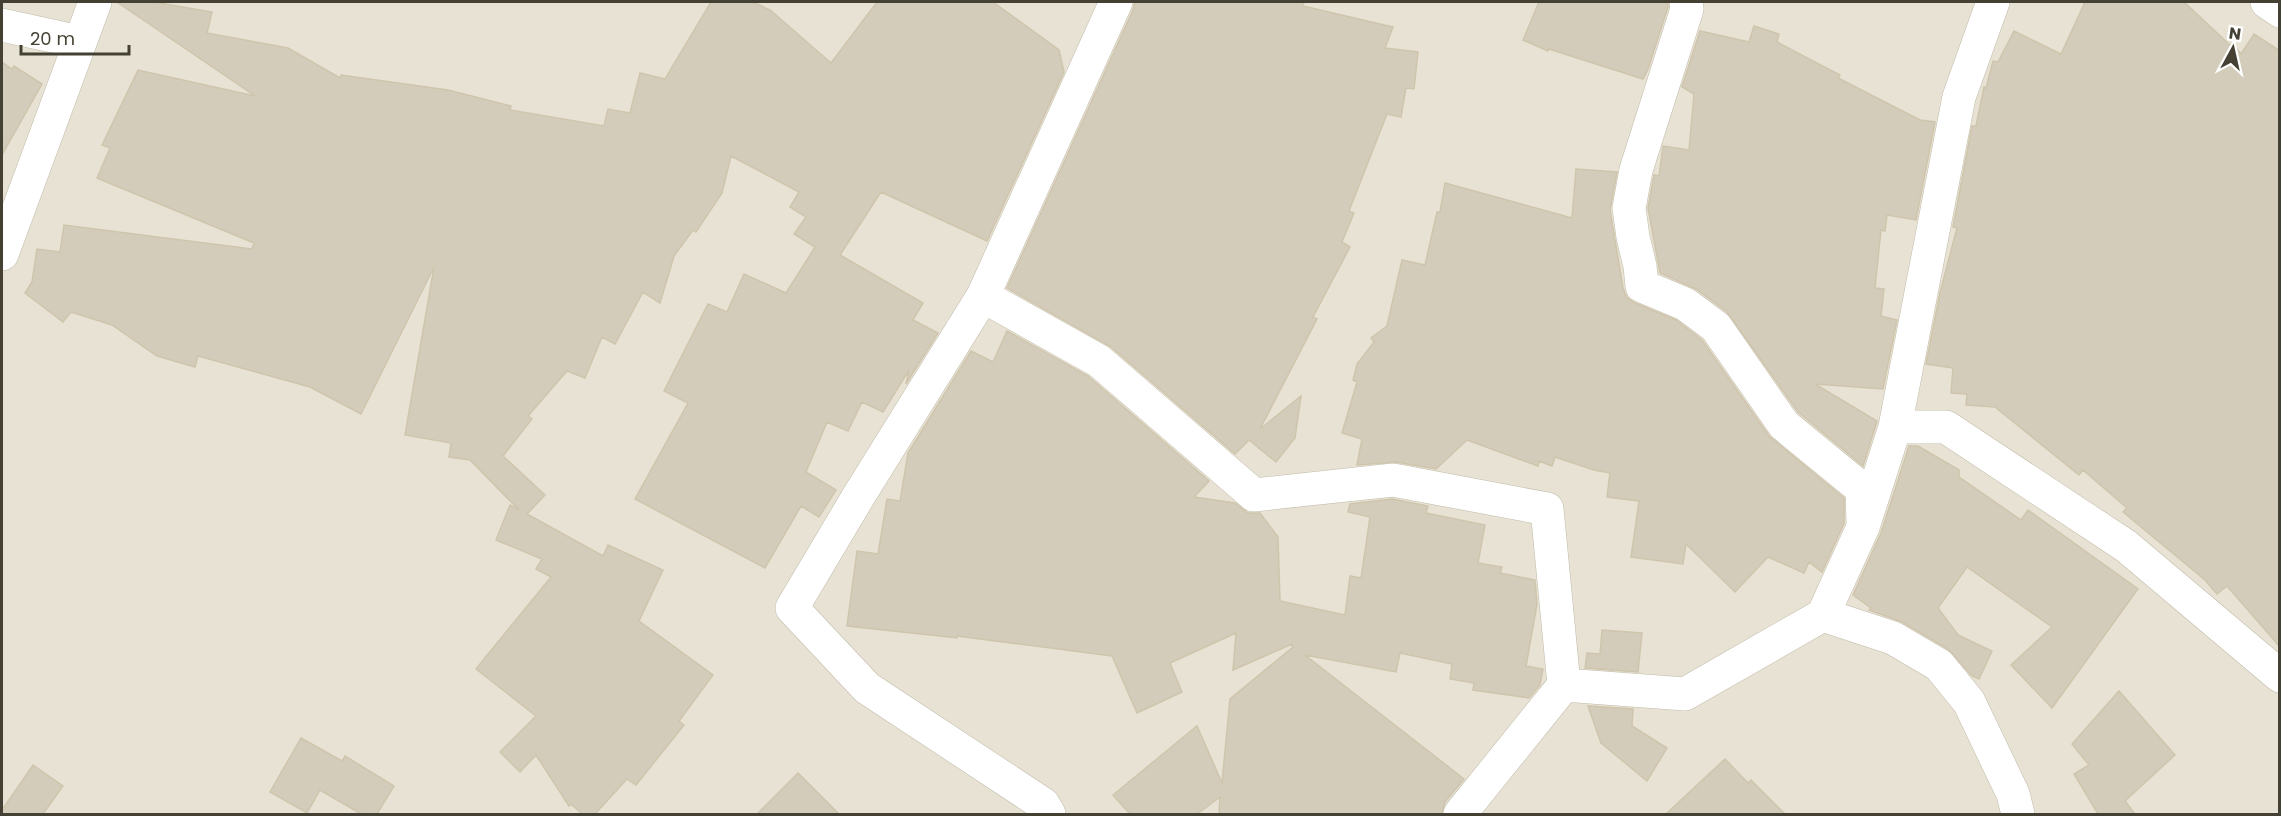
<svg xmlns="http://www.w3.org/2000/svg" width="2281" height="816" font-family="Poppins,sans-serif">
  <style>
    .residential { fill: #e7e2d3 }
    .building { fill: #d4ccba; stroke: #cfc5ad; stroke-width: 1.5 }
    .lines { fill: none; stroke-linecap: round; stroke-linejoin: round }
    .minor-casing { stroke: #c1bbaa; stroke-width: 34 }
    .minor { stroke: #fff; stroke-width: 33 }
  </style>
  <rect width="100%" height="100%" fill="#f3f0e5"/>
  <path class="residential" d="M2 2H2279V814H2Z"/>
  <path class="building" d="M117 2H154L212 12 207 33 288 48 340 78 341 75 448 90 511 106 510 110 604 126 608 109 630 113 640 73 665 79 711 2H753L770 10 831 63 877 2H993L1059 50 1064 72 987 241 881 192 840 255 923 303 913 320 938 333 906 384 909 370 883 412 862 402 848 431 827 422 806 472 836 490 819 517 801 506 765 568 635 499 688 403 664 391 708 304 727 312 744 274 786 293 815 247 794 234 806 217 790 207 799 192 731 156 722 193 696 232 693 230 674 256 660 303 643 292 615 344 602 337 585 378 567 371 528 416 532 419 503 456 545 495 527 514 603 556 608 545 663 570 639 621 713 675 679 721 684 725 636 785 627 779 595 814H582L571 804 569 806 536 755 520 772 500 752 536 716 476 669 551 577 536 569 542 559 496 540 510 505 519 510 470 460 449 457 451 443 405 435 434 267 361 414 310 387 198 356 195 367 157 356 112 325 71 312 63 322 25 293 32 282 37 249 60 252 64 225 252 249 254 243 97 178 110 148 102 145 138 70 255 96Z
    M1135 2H1303V6L1393 27 1385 48 1418 52 1414 89 1406 88 1401 117 1387 114 1349 211 1354 213 1342 242 1350 247 1313 317 1317 319 1260 429 1301 396 1295 438 1276 462 1249 440 1235 454 1111 347 1007 288 1133 10Z
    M1539 2H1668V7L1648 69 1643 79 1549 49 1548 51 1523 40Z
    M2085 2H2184L2230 45 2232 43 2241 54 2254 34 2280 51V647L2227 586 2217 594 2205 580 2123 512 2127 508 2083 470 2079 475 1995 407 1966 405 1967 394 1951 393 1953 368 1926 364 1940 293 1957 228 1953 227 1972 126H1976L1984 87 1986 88 1993 61 1998 62 2014 31 2061 54Z
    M1754 26 1779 34 1777 42 1840 75 1838 78 1920 120 1935 122 1916 220 1887 215 1885 231 1881 230 1875 288 1884 289 1881 316 1897 320 1883 389 1815 384 1877 421 1863 466 1798 412 1727 312 1696 289 1660 273 1648 208 1654 175 1659 176 1663 146 1689 150 1694 94 1682 87 1700 31 1749 42Z
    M2 62 12 69 14 66 42 84 2 155Z
    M1576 169 1617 172 1610 210 1623 288 1627 298 1635 303 1676 320 1702 340 1769 436 1844 498V523L1822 572 1809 562 1804 573 1768 557 1735 592 1686 544 1683 564 1631 557 1639 501 1607 497 1610 473 1594 470 1555 457 1552 466 1539 461 1538 466 1467 440 1436 469 1396 462 1357 465 1362 439 1342 433 1357 382 1353 380 1357 364 1374 342 1371 338 1387 326 1402 260 1425 265 1437 212H1440L1445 183 1572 218Z
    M1007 331 1088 376 1209 481 1194 497 1235 503 1248 513H1260L1278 537 1280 601 1345 615 1350 576 1361 578 1370 517 1348 512 1350 504 1392 499 1428 506 1426 513 1485 525 1478 563 1502 567 1500 573 1535 580 1537 604 1526 666 1543 669 1540 685 1529 698 1473 690 1474 683 1450 679 1452 664 1400 653 1396 672 1305 655 1464 779 1445 802 1442 814H1219L1220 797 1197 814H1130L1113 795 1197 726 1222 783 1230 699 1293 647 1292 644 1233 670 1236 633 1170 663 1182 692 1137 713 1112 656 957 636V638L847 626 857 551 878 554 887 499 900 501 908 453 971 351 993 362Z
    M1909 446H1918L1959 470V477L2021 520 2028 510 2138 589 2052 708 2011 665 2052 627 1967 567 1938 608 1958 635 1992 651 1979 679 1972 676 1948 649 1902 622 1869 610 1871 608 1853 595 1881 533Z
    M1602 630 1642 633 1638 672 1585 668 1587 653 1600 654Z
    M2119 691 2175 755 2125 801 2135 814H2098L2074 774 2089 765 2072 744Z
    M1588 706 1633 709 1632 726 1667 748 1647 781 1601 743Z
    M301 738 342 761 345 756 394 786 377 814H361L320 790 307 813 270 792Z
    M1725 759 1748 783 1751 780 1785 814H1666Z
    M33 765 63 786 43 814H2V810Z
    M798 773 839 814H757Z"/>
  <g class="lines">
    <defs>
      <path id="minor" d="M1116 2 983 296 1099 361 1254 495 1393 480 1547 509 1564 685 1685 694 1823 615 1863 527 1895 427 1959 97 1993 2
        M1686 2 1687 9 1636 170 1629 208 1633 237 1640 266 1642 286 1685 304 1716 327 1784 425 1862 489 1863 523
        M2267 2 2280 11
        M2 25 80 42
        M2 254 95 2
        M983 296 858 497 792 608 867 688 1043 804 1049 814
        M1895 427H1946L2126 546 2280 676
        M1823 615 1893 638 1939 665 1969 702 2013 794 2018 814
        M1460 814 1564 685"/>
    </defs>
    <use href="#minor" class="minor-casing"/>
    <use href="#minor" class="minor"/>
  </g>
  <rect width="2281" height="816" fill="none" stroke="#454034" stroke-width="6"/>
  <g transform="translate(2233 48) rotate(8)" stroke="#ffffff" stroke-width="4.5" paint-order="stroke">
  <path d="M0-4.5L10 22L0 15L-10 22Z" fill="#454034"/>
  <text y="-9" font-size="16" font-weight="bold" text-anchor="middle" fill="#454034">N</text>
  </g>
  <path d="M21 45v9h108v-9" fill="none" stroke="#454034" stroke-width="3"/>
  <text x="30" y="45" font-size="18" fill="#454034" stroke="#ffffff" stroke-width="4.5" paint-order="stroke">20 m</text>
</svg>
